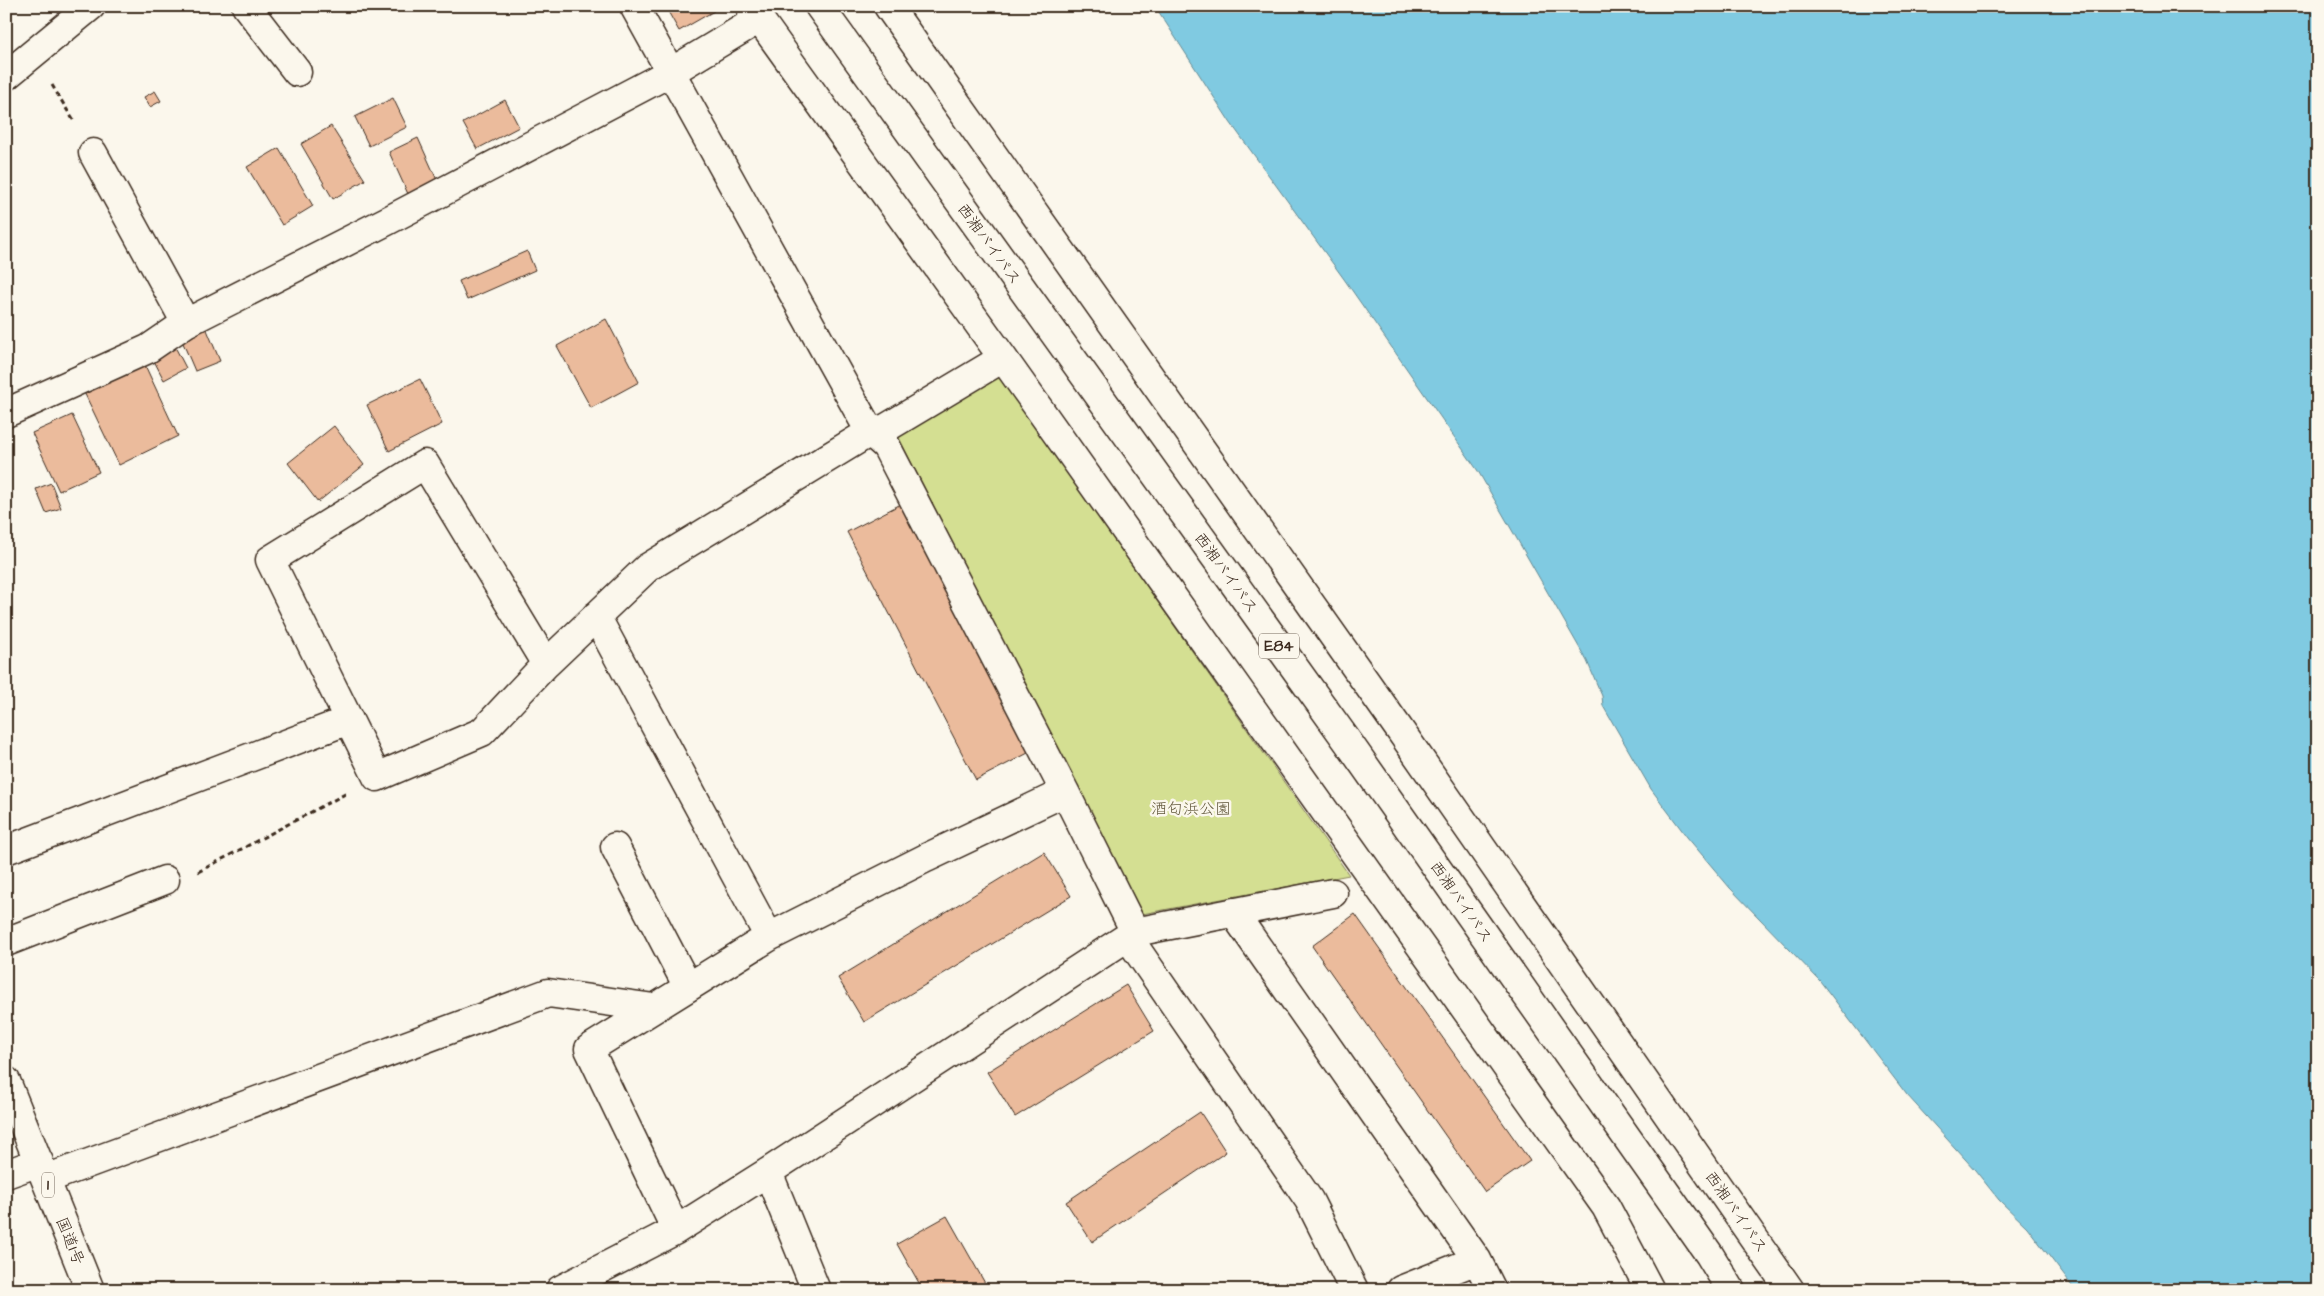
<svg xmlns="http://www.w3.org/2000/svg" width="2324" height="1296" font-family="'Architects Daughter','Klee One',sans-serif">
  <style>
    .green { fill: #d4df92; stroke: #888458 }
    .water { fill: #80cae1; stroke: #648a93 }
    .building { fill: #ebbb9c; stroke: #3b2a1e }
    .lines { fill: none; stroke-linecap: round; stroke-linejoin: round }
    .minor-casing { stroke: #3b2a1e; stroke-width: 31 }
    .highway-casing { stroke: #3b2a1e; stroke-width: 31 }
    .path { stroke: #3b2a1e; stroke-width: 3; stroke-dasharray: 5 4; stroke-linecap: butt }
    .minor { stroke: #fbf7ec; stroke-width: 28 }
    .highway { stroke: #fbf7ec; stroke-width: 28 }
    .labels { text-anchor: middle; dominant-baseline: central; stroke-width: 5; stroke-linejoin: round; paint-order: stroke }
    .shield { fill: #fbf7ec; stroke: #75685c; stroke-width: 1 }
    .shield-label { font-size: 15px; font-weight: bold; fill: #3b2a1e }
    .street-label { font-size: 16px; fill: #3b2a1e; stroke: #fbf7ec }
    .park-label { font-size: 16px; fill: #61573b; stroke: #fbf7ec }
  </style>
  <rect width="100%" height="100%" fill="#fbf7ec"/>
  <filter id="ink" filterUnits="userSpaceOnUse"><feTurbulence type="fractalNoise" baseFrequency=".02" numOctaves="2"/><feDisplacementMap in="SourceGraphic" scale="10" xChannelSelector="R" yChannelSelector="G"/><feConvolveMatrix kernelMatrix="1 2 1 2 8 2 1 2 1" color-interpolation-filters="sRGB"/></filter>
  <g filter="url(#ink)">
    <path class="green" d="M998 374 1349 875 1142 914 898 436Z"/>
    <path class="water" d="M1155 6H2318V1290H2075L2027 1227 1999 1200 1975 1170 1907 1095 1820 981 1730 888 1687 837 1651 789 1603 706 1602 696 1587 661 1478 471 1344 279 1230 122Z"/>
    <path class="building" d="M665 6H711L714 11 679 31Z
      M155 91 161 101 150 107 144 97Z
      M393 98 407 127 369 146 355 117Z
      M505 100 519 127 477 149 463 123Z
      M331 126 365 180 333 199 301 144Z
      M418 138 437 180 408 194 389 152Z
      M279 148 313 206 282 225 247 167Z
      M527 251 535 270 467 300 459 281Z
      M606 319 639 382 591 408 557 346Z
      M205 325 220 361 195 371 180 336Z
      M173 343 186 368 164 380 151 355Z
      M143 361 178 436 119 465 83 390Z
      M420 379 442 424 389 451 367 405Z
      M72 415 99 472 59 491 32 433Z
      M334 426 364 465 318 502 288 463Z
      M51 483 61 508 46 513 36 489Z
      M901 504 1030 752 976 780 847 532Z
      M1044 852 1071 896 864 1022 838 978Z
      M1355 914 1530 1161 1485 1192 1312 946Z
      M1126 985 1154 1031 1015 1117 987 1072Z
      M1200 1112 1226 1152 1092 1242 1066 1202Z
      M947 1216 986 1285 977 1290H923L897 1244Z"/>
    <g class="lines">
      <defs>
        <path id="minor" d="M246 6 297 72
          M634 6 870 432 886 446 1065 792 1135 932
          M750 6 1003 358 1606 1207 1650 1290
          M6 76 91 6
          M93 153 186 323
          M6 413 148 349 186 323 387 221 671 72 759 19
          M596 616 769 937
          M546 664 425 464 270 560 377 777 482 732 546 664 647 568 870 432 886 428 1003 358
          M615 847 688 987
          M6 850 349 720
          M1233 912 1477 1260 1492 1290
          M1128 937 1309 1200 1354 1290
          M6 942 165 880
          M768 1172 816 1290
          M6 1174 39 1162
          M46 1179 548 993 654 1008
          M676 1230 589 1049 769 937 926 858 1065 792
          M560 1290 676 1230 768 1172 1135 932 1333 893
          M1401 1290 1477 1260"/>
        <path id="highway" d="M819 6 1348 742 1709 1254 1731 1290
          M888 6 1397 726 1790 1290
          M6 1081 90 1290"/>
      </defs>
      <use href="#minor" class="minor-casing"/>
      <use href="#highway" class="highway-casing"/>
      <path class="path" d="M52 85 75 123
        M198 872 347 793"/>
      <use href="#minor" class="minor"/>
      <use href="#highway" class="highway"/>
    </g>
  </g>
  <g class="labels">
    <g class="shield">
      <rect x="1259" y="633.5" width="40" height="25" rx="4"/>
      <rect x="42" y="1172.5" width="12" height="25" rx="4"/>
    </g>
    <g class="shield-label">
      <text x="1279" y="646">E84</text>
      <text x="48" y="1185">1</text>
    </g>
    <g class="street-label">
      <text transform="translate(989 244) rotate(54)">西湘バイパス</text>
      <text transform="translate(1226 573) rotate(54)">西湘バイパス</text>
      <text transform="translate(1461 902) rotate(55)">西湘バイパス</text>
      <text transform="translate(1736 1212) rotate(55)">西湘バイパス</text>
      <text transform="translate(70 1241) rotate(68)">国道1号</text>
    </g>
    <g class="park-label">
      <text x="1191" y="809">酒匂浜公園</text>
    </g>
  </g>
  <rect width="2324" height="1296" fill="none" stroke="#fbf7ec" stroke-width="25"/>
  <rect x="12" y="12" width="2299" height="1271" fill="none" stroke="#3b2a1e" stroke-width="2" filter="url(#ink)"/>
</svg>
